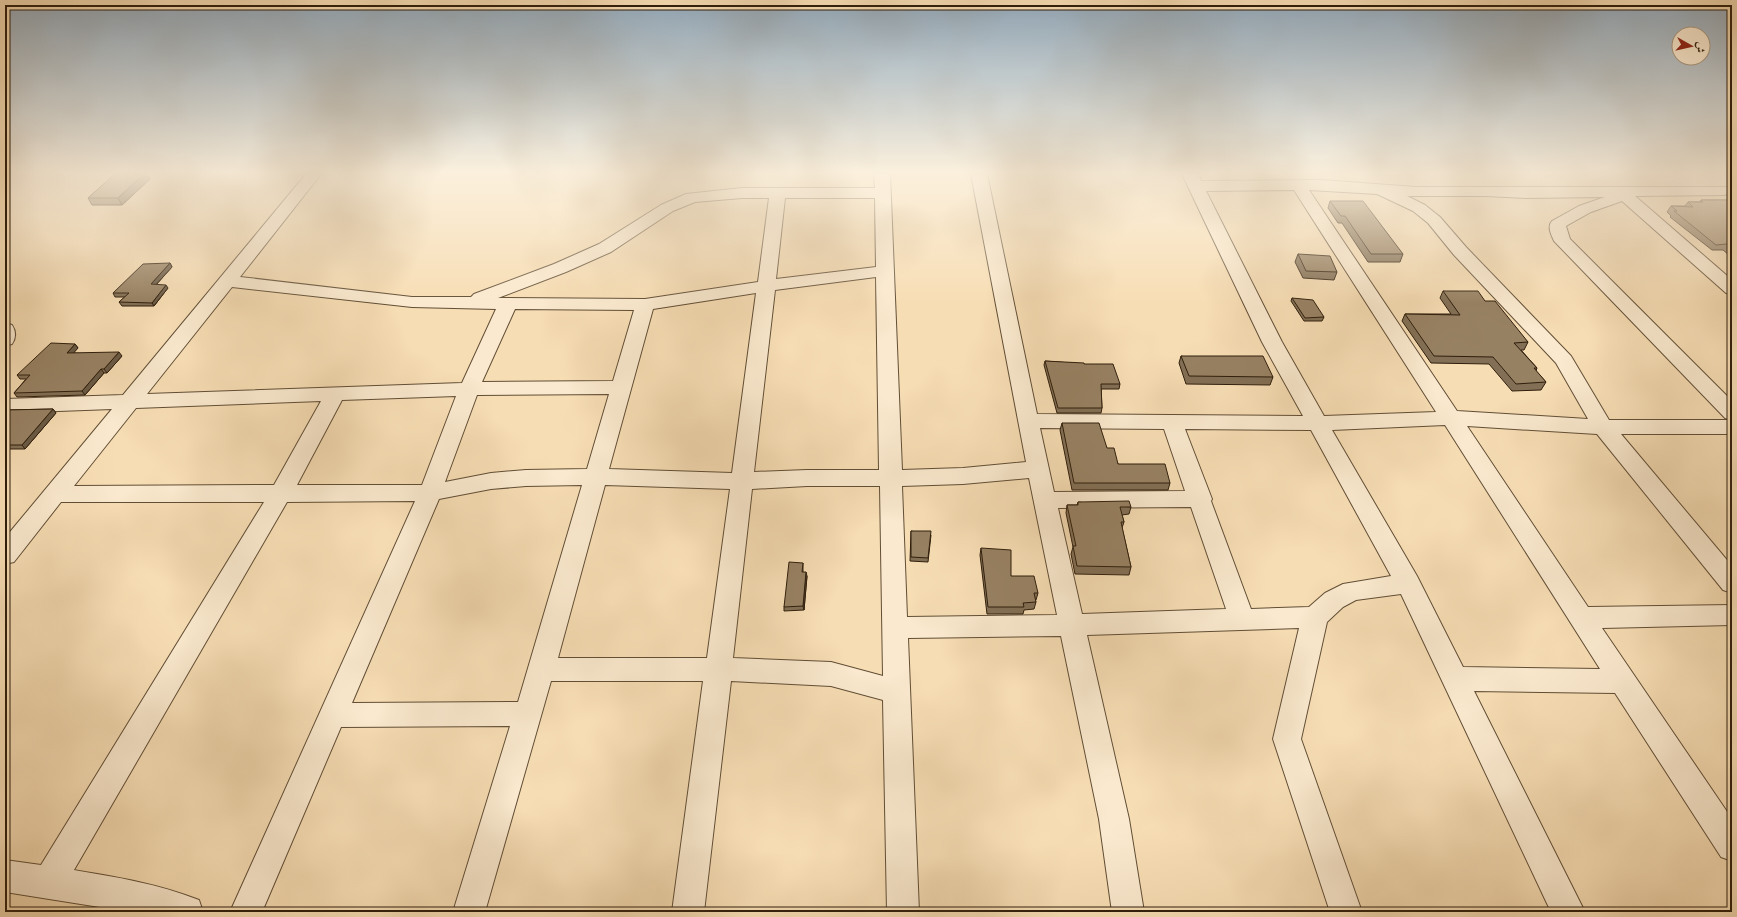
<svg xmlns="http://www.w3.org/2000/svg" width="1737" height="917" font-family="Vollkorn,Amiri,serif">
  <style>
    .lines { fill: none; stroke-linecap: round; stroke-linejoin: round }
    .minor-casing { stroke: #614e36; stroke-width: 2 }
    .minor { fill: #fae9ce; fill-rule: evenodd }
    .wall { fill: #826f55; stroke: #2f1e0c }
    .shaded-wall { fill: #6a5a45; stroke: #2f1e0c }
    .building { fill: #978163; stroke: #2f1e0c }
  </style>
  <rect width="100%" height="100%" fill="#f7ddb4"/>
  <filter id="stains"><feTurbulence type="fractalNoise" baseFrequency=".005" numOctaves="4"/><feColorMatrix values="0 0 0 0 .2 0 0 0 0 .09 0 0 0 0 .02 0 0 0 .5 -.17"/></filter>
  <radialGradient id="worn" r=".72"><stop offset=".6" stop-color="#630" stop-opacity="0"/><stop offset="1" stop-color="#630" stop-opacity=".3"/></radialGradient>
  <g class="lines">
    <defs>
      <path id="minor" d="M306 174H321L240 277 412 297H471L474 294 554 264 599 244 661 205 686 194 742 188H875L874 174H890L902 470 963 468 1026 462 971 174H987L1037 414 1303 416 1262 342 1182 174H1198L1201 181 1321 180 1416 187H1730L1732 190 1730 193 1724 195 1635 196 1732 280V294L1726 293 1622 201 1591 212 1566 226 1570 239 1732 401V434H1621L1732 566V593L1723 590 1597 434 1467 426 1588 607 1732 605V625L1602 628 1732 819V861L1721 857 1615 693 1474 691 1585 912H1551L1401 594 1356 600 1343 607 1327 622 1301 739 1362 912H1330L1273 739 1299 628 1087 635 1129 819 1144 912H1112L1099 819 1061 636 908 638 919 912H887L883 700 831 686 731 681 704 912H672L703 681H551L485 912H453L510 726 341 727 262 912H230L415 501 287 502 74 870C116 877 159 884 199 900L203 912H131L5 892V860L41 865 264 502H61L14 562 5 564V538L112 409 5 413V399L123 395ZM1294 190 1436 412 1324 416 1282 342 1206 191ZM1309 190 1377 194 1413 211 1428 223 1454 255 1556 363 1588 419 1457 411ZM1407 196H1486L1526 198 1605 197 1579 206 1552 221C1547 227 1551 234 1554 241L1725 418 1732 420H1609L1571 356 1466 247 1440 217 1425 205ZM742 198H769L758 282 645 299 498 298 566 272 611 252 673 211 695 202ZM785 198H875L876 267 776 279ZM876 277 879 470H807L754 472 775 290ZM232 287 412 307 496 309 462 383 147 394ZM756 293 732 473 609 469 653 309ZM515 309 634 310 613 381 482 382ZM609 394 587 469 526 470 491 473 445 482 477 395ZM456 396 422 485H297L342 400ZM321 401 274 485 74 486 136 408ZM1445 425 1600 669 1463 667 1417 576 1332 430ZM1040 428 1164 429 1185 491 1054 492ZM1185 429 1311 430 1391 576 1343 584 1325 593 1309 607 1251 609 1211 501 1212 499ZM1029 478 1057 615 907 617 902 486 963 484ZM582 485 518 702 352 703 439 499 491 489 526 486ZM605 485 730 489 707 658H558ZM807 486H880L883 676 831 662 733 658 752 489ZM1191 507 1226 609 1082 614 1058 508Z
        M5 323 12 325C16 331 16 338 12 344L5 346Z"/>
    </defs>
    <use href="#minor" class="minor-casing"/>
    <use href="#minor" class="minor"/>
  </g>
  <path class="wall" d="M115 174H147L150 179 122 205H92L88 198Z
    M1701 200H1732V255H1729L1723 250H1712L1670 217 1671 216 1667 212 1671 206H1685L1688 202H1699Z
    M1330 201 1403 254 1400 262H1368L1342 223H1338L1328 208Z
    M1298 254 1337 272 1334 280 1303 278 1295 262Z
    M170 263 172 267 156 285 168 288 154 306H122L119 302 125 297H115L113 293Z
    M1443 291 1485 301 1528 342 1524 350H1521L1537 368 1536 371 1546 382 1541 390 1512 391 1489 364 1431 363 1402 321 1405 314H1451L1440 298Z
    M1292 298 1324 317 1322 321H1304L1291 301Z
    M75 344 78 348 73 353 122 356 107 373H104L85 395 17 397 14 393 26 379H20L17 375Z
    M1181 356 1273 377 1270 385 1186 384 1179 363Z
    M1045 361 1084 364 1120 384 1119 389H1101L1102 408 1101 413H1057L1044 365Z
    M53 409 56 413 25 449H5V410Z
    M1062 423 1107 448 1118 464 1170 483 1168 490H1072L1060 430Z
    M1078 502 1131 507 1129 514 1122 515 1124 522 1122 528 1131 567 1129 575 1075 574 1071 554 1073 547 1066 513 1067 505H1077Z
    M911 531 931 535 928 562 910 561Z
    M981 548 1011 576 1038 593 1036 600H1035L1036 602 1034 609 1024 610 1023 614H987L980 555Z
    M803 563V572L807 576 804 610 784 611V607Z"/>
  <path class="shaded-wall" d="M144 174H147L150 179 122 205 118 198Z
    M170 263 172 267 153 288 151 284Z
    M166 285 168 288 154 306 152 303Z
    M75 344 78 348 70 357 67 353Z
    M119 352 122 356 107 373 104 369Z
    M101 369 104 373 85 395 82 391Z
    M53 409 56 413 25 449 22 445Z
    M5 465 8 468 5 472Z
    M806 572 807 576 804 610 803 606Z"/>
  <path class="building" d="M115 174H144L118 198H88Z
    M1701 200H1732V249L1727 244 1716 245 1674 211H1677L1671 206 1693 207 1688 202H1703Z
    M1330 201H1363L1403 254H1371L1345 216H1341Z
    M1298 254 1330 256 1337 272 1306 271Z
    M170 263 151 284 166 285 152 303 119 302 129 293H113L143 264Z
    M1443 291H1478L1485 301H1495L1528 342 1514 343 1537 368H1534L1546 382 1516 384 1493 357 1434 356 1405 314 1460 315Z
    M1292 298 1313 300 1324 317 1305 318Z
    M51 343 75 344 67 353 119 352 104 369H101L82 391 14 393 30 375H17Z
    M1181 356H1263L1273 377 1189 376Z
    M1045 361 1084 363V364H1113L1120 384H1101L1102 408H1058Z
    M53 409 22 445H5V410Z
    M1062 423H1099L1107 448H1114L1118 464H1165L1170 483H1074Z
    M1129 501 1131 507H1120L1124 522H1121L1131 567 1077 566 1073 546H1076L1067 505H1078V502Z
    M911 531H931L928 558 911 557Z
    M981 548 1011 550V576H1034L1038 593H1034L1036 602 1023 603 1024 607H988Z
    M789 562 803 563 802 572H806L803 606 784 607Z"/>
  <linearGradient id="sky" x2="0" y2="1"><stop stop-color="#93aabc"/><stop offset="0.57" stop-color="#fbf0dd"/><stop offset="1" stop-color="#fbf0dd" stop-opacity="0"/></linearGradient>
  <rect width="1737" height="303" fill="url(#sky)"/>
  <rect width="1737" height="917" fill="none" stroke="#f7ddb4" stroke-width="20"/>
  <rect x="6" y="6" width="1725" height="905" fill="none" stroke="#2f1e0c" stroke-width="2"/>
  <rect x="10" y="10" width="1717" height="897" fill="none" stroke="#2f1e0c"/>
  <g transform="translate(1691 46) rotate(98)"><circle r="19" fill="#fae9ce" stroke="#a99880"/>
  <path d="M0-3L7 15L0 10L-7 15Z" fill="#8f2418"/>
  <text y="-6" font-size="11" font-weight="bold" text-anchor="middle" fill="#2f1e0c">ش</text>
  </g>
  <rect width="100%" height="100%" filter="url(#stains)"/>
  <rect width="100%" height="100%" fill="url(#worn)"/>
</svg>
